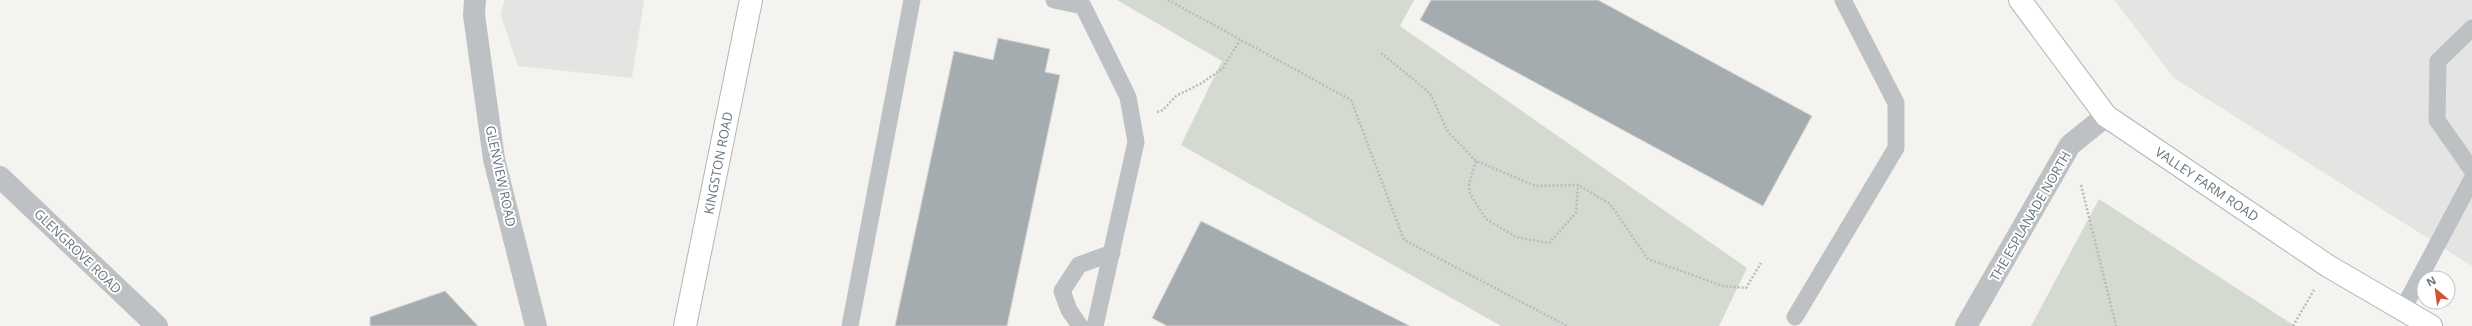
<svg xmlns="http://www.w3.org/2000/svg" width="2472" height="326" font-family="'Open Sans',sans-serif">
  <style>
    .built { fill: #e4e5e3 }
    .green { fill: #d5dad1 }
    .building { fill: #a5acb0; stroke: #d5d5d3 }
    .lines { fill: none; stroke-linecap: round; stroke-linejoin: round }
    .secondary-casing { stroke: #b0b5b8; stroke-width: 24 }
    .primary-casing { stroke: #b1b5b8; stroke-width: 24 }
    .path { stroke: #b9bbbd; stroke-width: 2.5; stroke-dasharray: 2 2; stroke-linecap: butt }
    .lane { stroke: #bdc1c4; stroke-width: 17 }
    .street { stroke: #bdc1c4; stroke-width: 22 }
    .secondary { stroke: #fff; stroke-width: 22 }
    .primary { stroke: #fff; stroke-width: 22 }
    .labels { text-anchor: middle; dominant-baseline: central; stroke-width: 4; stroke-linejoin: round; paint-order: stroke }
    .street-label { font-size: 13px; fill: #65747e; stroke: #fff }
  </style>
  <rect width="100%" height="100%" fill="#f4f3f0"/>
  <path class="built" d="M504 0H644L632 78 518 66 501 16Z
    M2114 0H2472V266L2174 78Z"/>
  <path class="green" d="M1117 0H1414L1400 26 1747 268 1719 326H1501L1181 145 1222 61Z
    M2099 199 2295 326H2031Z"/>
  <path class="building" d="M1431 0H1598L1812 116 1763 206 1420 20Z
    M998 38 1050 49 1045 72 1060 75 1007 326H895L954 51 993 60Z
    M1201 221 1410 326H1167L1152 318Z
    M445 291 478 326H370V317Z"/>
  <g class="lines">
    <defs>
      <path id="secondary" d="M2020 0 2106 116 2328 266 2431 326"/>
      <path id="primary" d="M685 326 751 0"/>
    </defs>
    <use href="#secondary" class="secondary-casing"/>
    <use href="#primary" class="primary-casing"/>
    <path class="path" d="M1168 0 1351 100 1404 240 1567 326
      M1381 53 1430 93 1448 132 1476 161 1536 186 1578 185 1610 204 1648 259 1723 286 1746 288 1761 263
      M1157 112 1163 110 1176 96 1202 83 1223 68 1240 40
      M1476 161 1469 184 1470 194 1486 219 1516 237 1549 243 1576 213 1578 185
      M2081 185 2116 326
      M2293 326 2314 290"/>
    <path class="lane" d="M1054 0 1083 6 1128 97 1136 142 1095 326
      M2472 28 2438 61 2437 120 2472 170
      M2403 309 2472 179
      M1795 317 1896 148V103L1843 0
      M850 326 912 0
      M1080 326 1069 310 1062 291 1079 265 1112 253"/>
    <path class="street" d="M475 0 474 15 494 159 536 326
      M0 177 157 326
      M1966 326 2070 145 2106 116"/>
    <use href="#secondary" class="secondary"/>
    <use href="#primary" class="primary"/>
  </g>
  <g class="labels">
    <g class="street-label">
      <text transform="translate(718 163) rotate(-79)">KINGSTON ROAD</text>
      <text transform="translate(501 176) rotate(78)">GLENVIEW ROAD</text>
      <text transform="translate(2207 184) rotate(34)">VALLEY FARM ROAD</text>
      <text transform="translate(2030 216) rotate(-60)">THE ESPLANADE NORTH</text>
      <text transform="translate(78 251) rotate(44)">GLENGROVE ROAD</text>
    </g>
  </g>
  <g transform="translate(2436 290) rotate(331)"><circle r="19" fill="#ffffff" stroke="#c1c7cb"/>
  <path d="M0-3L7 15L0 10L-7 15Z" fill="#d25231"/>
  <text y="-6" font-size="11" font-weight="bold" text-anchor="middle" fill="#65747e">N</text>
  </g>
</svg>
